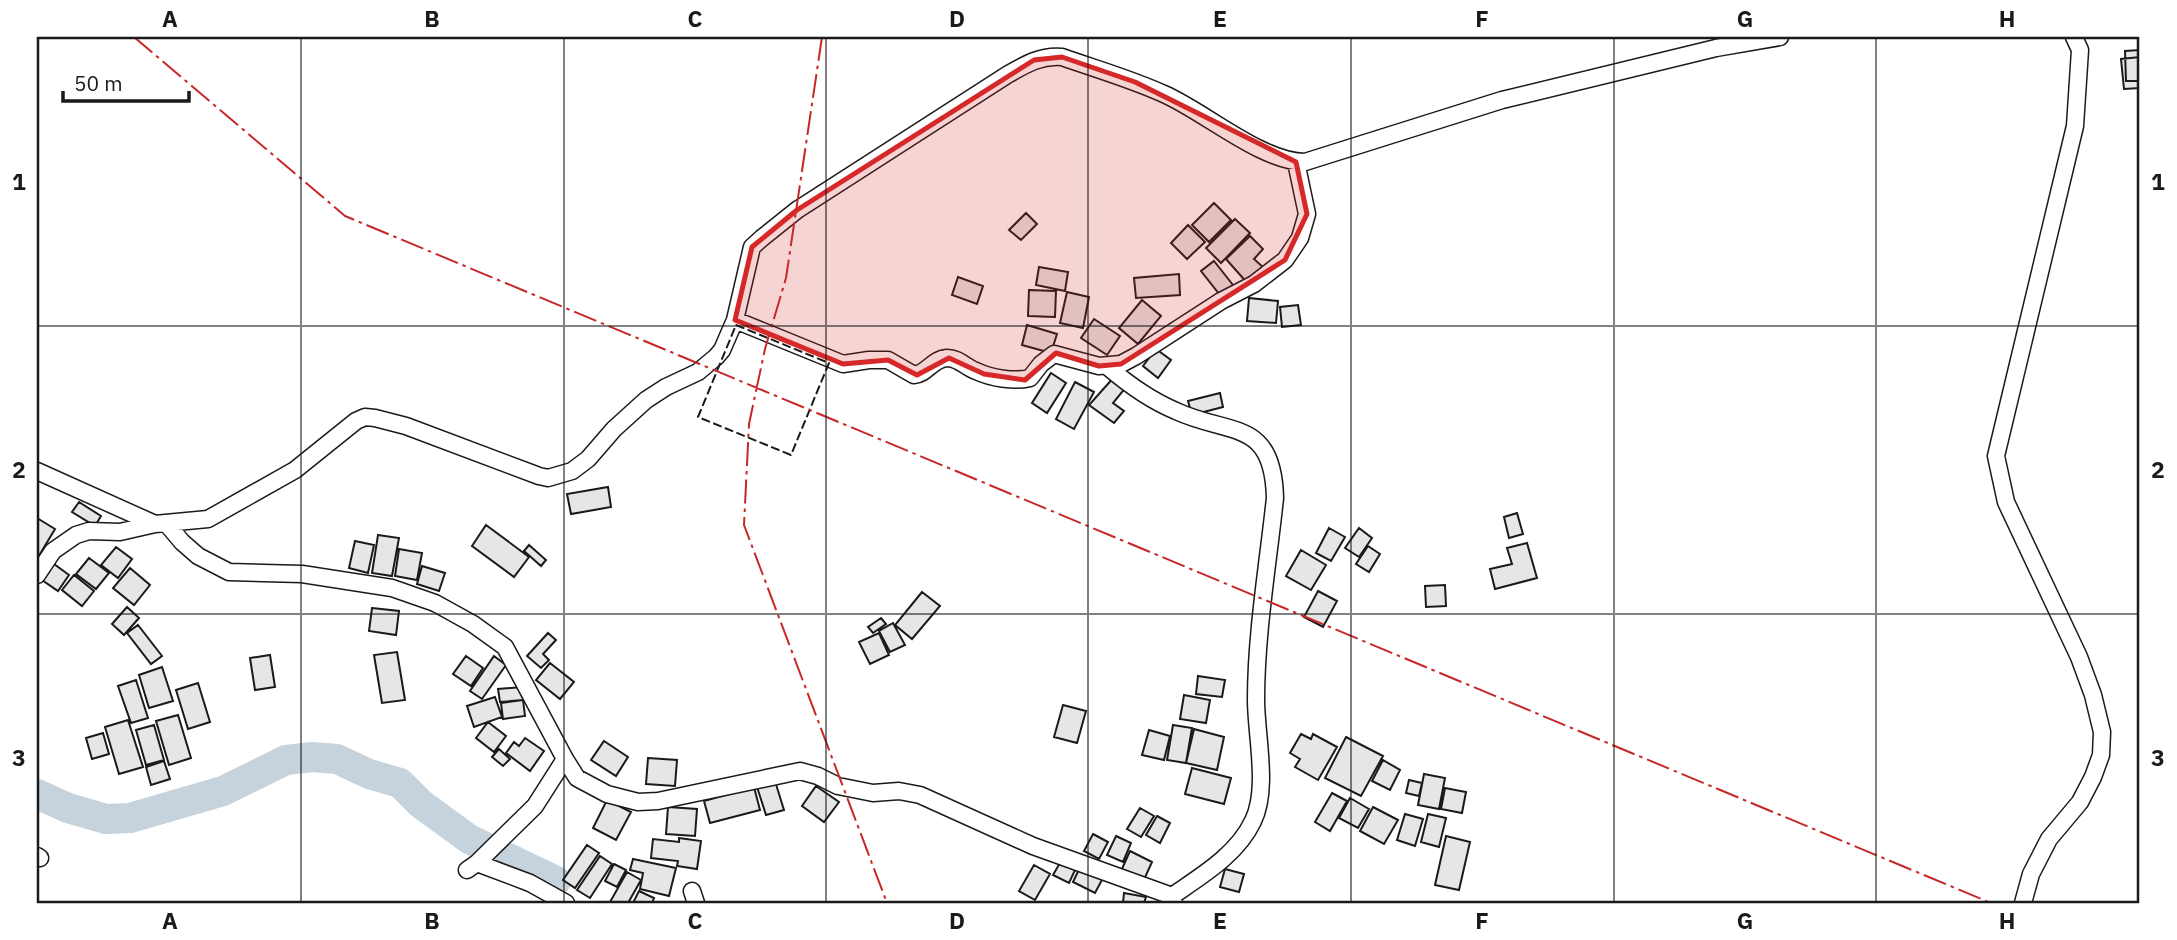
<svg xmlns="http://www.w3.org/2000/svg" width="2177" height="940" font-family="'IBM Plex Sans',sans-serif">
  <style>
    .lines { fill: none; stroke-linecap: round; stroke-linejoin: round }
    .river { stroke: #c6d2dc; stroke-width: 30 }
    .building { fill: #e6e6e6; stroke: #1a1a1a; stroke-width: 2 }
    .minor-casing { stroke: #1a1a1a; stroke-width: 19 }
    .minor { stroke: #fff; stroke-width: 16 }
    .fence { stroke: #1a1a1a; stroke-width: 2; stroke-dasharray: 9 3.5; stroke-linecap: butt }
    .power { stroke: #c62828; stroke-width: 2; stroke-dasharray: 24 5 3.5 5; stroke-linecap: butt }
    .marked { fill: #d62828; fill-opacity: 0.2; stroke: #d62828; stroke-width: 5; stroke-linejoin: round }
    .grid { fill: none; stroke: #1a1a1a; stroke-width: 2; stroke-opacity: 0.55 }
    .neatline { fill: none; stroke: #1a1a1a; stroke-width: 2.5 }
    .grid-label { font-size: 23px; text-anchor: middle; font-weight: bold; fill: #1a1a1a }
  </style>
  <rect width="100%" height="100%" fill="#fff"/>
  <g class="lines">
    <path class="river" d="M37 794 68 808 106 819 130 818 223 791 286 760 312 757 337 759 369 774 400 783 421 804 469 839 556 881"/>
  </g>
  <path class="building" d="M2140 50V81H2126L2125 51Z
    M2140 57V88L2124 89 2121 59Z
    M1214 203 1231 220 1209 242 1192 225Z
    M1026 213 1037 224 1021 240 1009 230Z
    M1235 219 1250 233 1221 263 1206 248Z
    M1188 225 1205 242 1187 259 1171 243Z
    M1250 236 1263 249 1254 259 1265 269 1249 285 1226 259Z
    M1214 261 1233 285 1220 295 1201 271Z
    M1039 267 1068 272 1065 291 1036 285Z
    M1179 274 1180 295 1136 298 1134 278Z
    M958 277 983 286 977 304 952 295Z
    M1029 290 1056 291 1055 317 1028 316Z
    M1067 292 1089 297 1083 328 1060 323Z
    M1249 298 1278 301 1276 323 1247 321Z
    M1142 300 1161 316 1138 344 1119 328Z
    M1298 305 1301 325 1282 327 1280 307Z
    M1094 319 1120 336 1107 355 1081 338Z
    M1027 325 1057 334 1051 353 1022 345Z
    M1156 349 1171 360 1158 378 1143 366Z
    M1051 373 1066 383 1047 413 1032 403Z
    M1115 376 1127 386 1113 403 1124 411 1114 423 1089 405Z
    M1075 382 1094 392 1074 429 1056 419Z
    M1220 393 1223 407 1192 415 1188 401Z
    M608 487 611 507 571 514 567 494Z
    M79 502 101 516 95 526 72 512Z
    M1517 513 1523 534 1509 538 1504 517Z
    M37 518 55 529 37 559Z
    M486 525 529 557 514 577 472 546Z
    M1329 528 1345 537 1331 561 1316 553Z
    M1359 528 1372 538 1359 557 1345 548Z
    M378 535 399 538 392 576 372 573Z
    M355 541 374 545 368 573 349 568Z
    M1527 543 1537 578 1495 589 1490 569 1512 564 1507 548Z
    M529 545 546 560 541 566 524 551Z
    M1368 546 1380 554 1369 572 1356 564Z
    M116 547 132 559 118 578 101 565Z
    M399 549 422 553 417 580 395 576Z
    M1301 550 1326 565 1311 590 1286 576Z
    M89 558 109 573 96 589 76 574Z
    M54 564 69 575 58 591 42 580Z
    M422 566 445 573 439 591 417 584Z
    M130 568 150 585 134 605 113 588Z
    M74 575 94 591 82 606 62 590Z
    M1445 585 1446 606 1426 607 1425 586Z
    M1318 591 1337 601 1323 627 1304 617Z
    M922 592 940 606 912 639 895 625Z
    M127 607 139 618 124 635 112 624Z
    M372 608 399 611 396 635 369 631Z
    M881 618 886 624 873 633 868 627Z
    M893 623 905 645 890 652 879 631Z
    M138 625 162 656 151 664 127 633Z
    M548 633 556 640 543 654 549 660 541 668 527 656Z
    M879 633 889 655 870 664 859 642Z
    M397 652 405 700 382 703 374 655Z
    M270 655 275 687 255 690 250 658Z
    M466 656 483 668 471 686 453 674Z
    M494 656 506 665 482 699 470 691Z
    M550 663 574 682 560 699 536 680Z
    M162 667 173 701 149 708 139 675Z
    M1198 676 1225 680 1222 697 1196 694Z
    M136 680 148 718 131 723 118 686Z
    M198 683 210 722 188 729 176 690Z
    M522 687 523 700 500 702 498 689Z
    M1184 695 1210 700 1206 723 1180 719Z
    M495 697 502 717 474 727 467 706Z
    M523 700 525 716 503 719 501 703Z
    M1063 705 1086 711 1077 743 1054 737Z
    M178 715 191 758 169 765 156 721Z
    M128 720 143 767 119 774 105 727Z
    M488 722 506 736 494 752 476 738Z
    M154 725 164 760 146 765 136 730Z
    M1173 725 1192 728 1186 763 1167 760Z
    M1194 729 1224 737 1217 770 1186 763Z
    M1149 730 1170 736 1164 760 1142 755Z
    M103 733 109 754 92 759 86 738Z
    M1301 734 1311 739 1313 734 1337 747 1318 780 1295 767 1300 759 1290 753Z
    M1346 737 1383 756 1361 796 1325 778Z
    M525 738 544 751 530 771 506 753 514 742 519 746Z
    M604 741 628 757 616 776 591 760Z
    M499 749 510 759 503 766 492 757Z
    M648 758 677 760 675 786 646 784Z
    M1383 760 1400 770 1390 790 1372 781Z
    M164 761 170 779 151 785 146 767Z
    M1192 768 1231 778 1224 804 1185 794Z
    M1424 774 1445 778 1439 809 1418 805Z
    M1409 780 1422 783 1419 796 1406 793Z
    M775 781 784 810 766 815 757 787Z
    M816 786 839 802 824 822 802 806Z
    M754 787 760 810 710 823 704 801Z
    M1445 788 1466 792 1462 813 1441 809Z
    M1332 793 1347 801 1330 831 1315 822Z
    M1350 798 1369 809 1358 828 1339 818Z
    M607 800 631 812 616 840 593 828Z
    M668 807 697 809 695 836 666 834Z
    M1373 807 1398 820 1384 844 1360 831Z
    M1140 808 1154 816 1141 837 1127 829Z
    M1405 814 1423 819 1415 846 1397 840Z
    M1428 814 1446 818 1439 847 1421 842Z
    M1157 816 1170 823 1160 843 1146 835Z
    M1093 834 1108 842 1099 859 1084 851Z
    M1116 836 1131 843 1123 862 1107 855Z
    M1446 836 1470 842 1459 890 1435 885Z
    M679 838 701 841 697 869 677 866 678 861 651 858 653 839 679 842Z
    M587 845 599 853 575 888 563 880Z
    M1130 851 1152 862 1143 882 1121 871Z
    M600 856 612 864 590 898 577 890Z
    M633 859 676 868 669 896 640 889 643 873 630 870Z
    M1061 861 1076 868 1069 883 1053 875Z
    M614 864 626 870 617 887 605 881Z
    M1034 865 1050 874 1035 900 1019 891Z
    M1080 867 1103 878 1095 893 1073 882Z
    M1225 869 1244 874 1239 892 1220 887Z
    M627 872 641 880 628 903H612L610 902Z
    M639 891 654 898 652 903H633Z
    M1124 893 1146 897 1144 903H1123Z"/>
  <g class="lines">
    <defs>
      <path id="minor" d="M735 320 843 364 869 360H888L914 375C927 374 932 359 947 358 959 358 965 367 976 371 991 378 1014 382 1030 378L1041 364 1054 354 1099 366 1121 364 1136 356 1221 301 1254 284 1285 260 1300 238 1307 214 1296 162
        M1108 367C1129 385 1150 400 1176 411 1230 436 1273 418 1275 498 1268 564 1256 633 1256 700 1256 735 1269 789 1253 821 1237 855 1201 876 1172 896
        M37 471 155 524 208 519 295 470 356 421 365 417 375 418 406 426 539 476 548 478 572 471 588 459 614 429 646 400 666 387 698 372 716 357 722 350 735 320 752 247 762 238 797 210 1007 75C1026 64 1041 55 1062 57 1096 69 1131 79 1164 94 1205 112 1262 162 1305 162L1502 100 1716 48 1780 37
        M166 523 182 542 198 556 229 572 302 574 392 588 435 603 473 624 505 647 565 759 577 778 607 794 638 802 658 801 800 771 818 776 838 786 873 793 899 791 920 795 1033 846 1172 896 1174 903
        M37 575 53 551 76 535 89 531 120 532 155 524
        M37 856 40 858
        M477 863 535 806 565 759
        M467 870 477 863 530 883 566 903
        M692 891 696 903
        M2023 903 2031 874 2049 839 2080 802 2093 777 2101 755 2102 732 2093 695 2079 657 2006 502 1996 456 2075 126 2080 50 2074 37"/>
    </defs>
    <use href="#minor" class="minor-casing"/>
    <use href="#minor" class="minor"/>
    <path class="fence" d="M736 325 829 363 791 455 698 417Z"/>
    <path class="power" d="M134 37 345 216 1991 903
      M822 37 786 278 765 349 749 424 744 525 887 903"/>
  </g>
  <path class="marked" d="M1062 57 1135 82 1296 162 1307 214 1285 260 1121 364 1099 366 1056 353 1025 380 984 374 949 358 917 375 888 360 843 364 735 320 752 247 797 210 1034 60Z"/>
  <path class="grid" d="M301 37V903M564 37V903M826 37V903M1088 37V903M1351 37V903M1614 37V903M1876 37V903M37 326H2140M37 614H2140"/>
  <rect width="2177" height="940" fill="none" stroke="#ffffff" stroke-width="77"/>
  <path d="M63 91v10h126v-10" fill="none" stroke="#1a1a1a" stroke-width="3.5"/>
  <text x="74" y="91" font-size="21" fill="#1a1a1a" stroke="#ffffff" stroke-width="5" paint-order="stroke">50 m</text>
  <rect x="38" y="38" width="2100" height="864" class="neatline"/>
  <g class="grid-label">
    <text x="170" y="27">A</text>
    <text x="432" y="27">B</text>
    <text x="695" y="27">C</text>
    <text x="957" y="27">D</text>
    <text x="1220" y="27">E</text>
    <text x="1482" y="27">F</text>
    <text x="1745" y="27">G</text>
    <text x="2007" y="27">H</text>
    <text x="19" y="190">1</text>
    <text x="2158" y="190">1</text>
    <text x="19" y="478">2</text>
    <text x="2158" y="478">2</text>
    <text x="19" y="766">3</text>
    <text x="2158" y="766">3</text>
    <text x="170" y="929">A</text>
    <text x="432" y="929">B</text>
    <text x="695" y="929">C</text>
    <text x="957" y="929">D</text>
    <text x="1220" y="929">E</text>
    <text x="1482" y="929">F</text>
    <text x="1745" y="929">G</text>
    <text x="2007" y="929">H</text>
  </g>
</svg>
